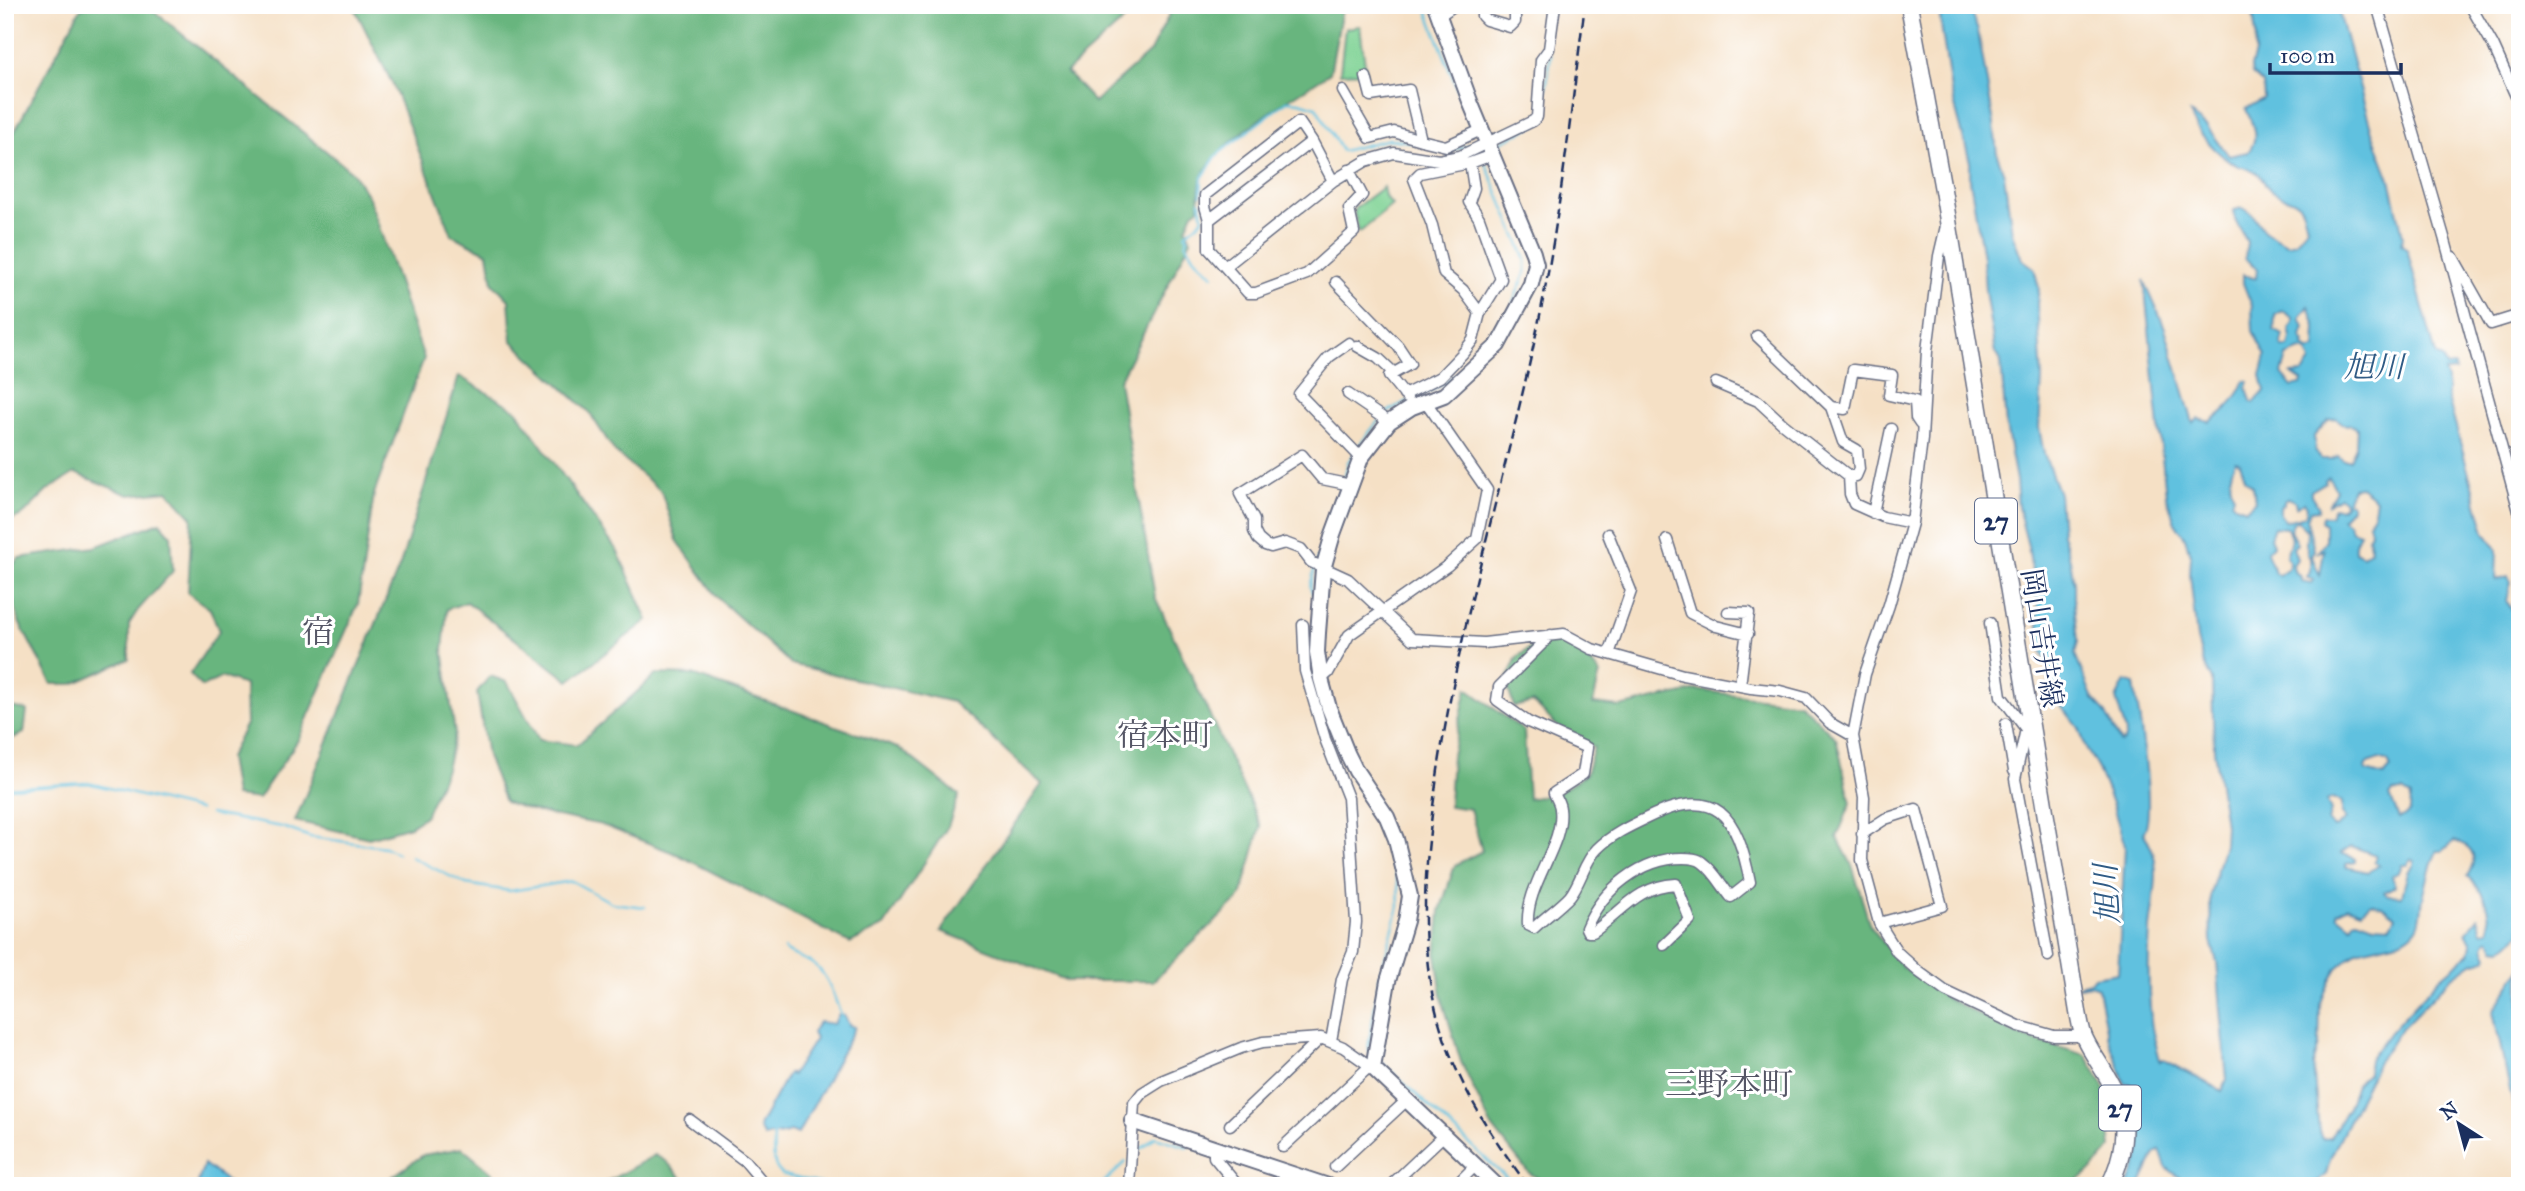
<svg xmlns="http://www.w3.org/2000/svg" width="2525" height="1191" font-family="'IM FELL Great Primer','Noto Serif JP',serif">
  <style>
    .green { fill: #80d395; stroke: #4e817a; stroke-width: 2 }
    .forest { fill: #68b57e; stroke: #42726e; stroke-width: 2 }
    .water { fill: #61c1df; stroke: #3e789e; stroke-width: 2; fill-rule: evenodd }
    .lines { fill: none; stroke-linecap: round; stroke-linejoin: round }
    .stream { stroke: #61c1df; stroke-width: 2.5 }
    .street-casing { stroke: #676d82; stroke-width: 13 }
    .secondary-casing { stroke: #676d82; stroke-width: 18 }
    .primary-casing { stroke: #676d82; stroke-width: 19 }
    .street { stroke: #fff; stroke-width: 10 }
    .secondary { stroke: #fff; stroke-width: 14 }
    .primary { stroke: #fff; stroke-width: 16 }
    .rail { stroke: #1b2f5e; stroke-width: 2.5; stroke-dasharray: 10 5; stroke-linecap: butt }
    .labels { text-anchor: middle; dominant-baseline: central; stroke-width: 6; stroke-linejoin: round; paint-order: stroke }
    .shield { fill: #fff; stroke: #5f6d8e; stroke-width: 2 }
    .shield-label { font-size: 26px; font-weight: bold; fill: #1b2f5e }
    .street-label { font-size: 28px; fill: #1b2f5e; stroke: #fff }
    .water-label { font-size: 30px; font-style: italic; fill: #305b85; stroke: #fff }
    .quarter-label { font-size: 32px; fill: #555666; stroke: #fff }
  </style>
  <rect width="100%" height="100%" fill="#fff"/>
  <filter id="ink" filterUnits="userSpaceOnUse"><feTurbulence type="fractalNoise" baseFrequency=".0143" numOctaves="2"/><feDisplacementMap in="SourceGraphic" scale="14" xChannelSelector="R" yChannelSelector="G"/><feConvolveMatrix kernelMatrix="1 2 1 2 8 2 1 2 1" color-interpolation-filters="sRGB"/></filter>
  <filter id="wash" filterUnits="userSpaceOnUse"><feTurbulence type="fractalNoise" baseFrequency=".00686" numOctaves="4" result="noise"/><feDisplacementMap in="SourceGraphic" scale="28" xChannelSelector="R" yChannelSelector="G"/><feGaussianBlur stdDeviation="1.57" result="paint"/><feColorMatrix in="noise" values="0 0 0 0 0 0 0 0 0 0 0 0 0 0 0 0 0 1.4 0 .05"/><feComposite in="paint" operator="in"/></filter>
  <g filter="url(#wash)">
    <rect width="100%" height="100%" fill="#f5e0c5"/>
    <path class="green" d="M1360 26 1366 72 1340 73 1345 28Z
      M1383 187 1385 197 1392 205 1359 233 1354 213 1355 208Z"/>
    <path class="forest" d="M90 5H138L151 9 353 173 369 198 424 358 374 494 358 604 298 740 258 799 235 796 229 758 246 724 245 685 222 677 202 687 190 674 219 631 210 609 188 593 192 517 168 491 129 495 75 473 48 490 24 514 5 523V144L11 138 81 8Z
      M353 5H1141L1066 72 1094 102 1150 52 1174 5H1339L1342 10 1330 73C1297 94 1219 141 1203 175 1198 184 1200 197 1199 208L1193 212 1186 228 1191 240 1119 381 1155 597 1261 826 1241 897 1153 981H1068L941 931 1042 784 953 702 791 664 719 599 677 540 661 491 615 452 589 412 512 341 509 300 493 283 488 253 452 235 392 83Z
      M459 376 516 410 618 552 648 620 569 681 467 602 447 609 443 650 455 733 446 769 425 816 410 826 369 838 295 821 400 565Z
      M160 522 171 535 173 571 138 610 129 624V659L73 684H52L20 624 5 574 19 558 95 547Z
      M1541 640 1575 645 1600 673 1593 704 1619 707 1697 690 1799 703 1836 738 1851 803 1837 837 1852 865 1870 926 1903 967 1943 996 2017 1035 2086 1055 2104 1086 2111 1148 2092 1170 2070 1186H1713L1687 1183V1186H1550L1528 1172 1490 1124 1461 1062 1443 1002 1436 956 1440 911 1455 865 1482 851 1470 809 1449 806 1452 755 1467 688 1524 731 1528 799 1558 793 1586 774 1594 747 1560 729 1533 702 1514 707 1506 682 1517 657Z
      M657 674 693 675 900 749 959 795 948 826 884 926 850 943 679 855 602 825 537 812 505 802 487 756 477 692 490 676 507 682 539 740 577 745Z
      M5 706 27 710 24 733 5 742Z
      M462 1148 492 1173 495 1186H379L423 1155Z
      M655 1155 667 1162 689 1186H599Z"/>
    <path class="water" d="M1938 5H1968L1978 31 1994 124 1997 155 2004 174 2012 233 2022 259 2034 268 2039 288 2037 303 2042 378 2039 428 2044 454 2059 494 2062 534 2070 560 2074 583V604L2078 641 2075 654 2093 699 2105 712 2120 742 2124 741 2126 733 2116 699 2125 681 2134 684C2138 710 2157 815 2143 833 2165 860 2153 898 2150 928 2148 958 2148 990 2151 1020 2152 1035 2158 1049 2160 1061L2162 1059 2222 1091 2227 1080 2217 962 2211 941 2210 895 2224 844 2225 825 2214 750 2212 680 2203 662 2197 639 2190 574 2191 557 2185 538 2175 522 2166 496 2144 280 2165 328 2193 423 2198 419 2210 422C2225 411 2238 399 2245 380L2249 381 2247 388 2251 401 2254 403 2265 391 2261 376 2266 356 2253 331 2252 306 2243 283V275L2256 278 2257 268 2245 259 2247 242 2235 219 2234 210 2243 208 2252 214 2264 231 2287 244 2296 242 2307 227C2301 195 2296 205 2273 192 2265 187 2263 177 2256 172 2250 168 2241 168 2235 164 2217 155 2197 132 2190 114L2207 127 2229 156 2248 152C2260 138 2253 125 2246 109L2264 98 2263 84 2252 74 2251 67 2255 53 2256 35 2252 5H2337L2372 132 2390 179 2403 236 2401 244 2407 250 2436 355 2442 359 2446 367 2454 366 2455 371 2444 372 2447 380V395L2485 532 2497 549 2496 580 2508 576 2511 582 2507 601 2520 626V933L2502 949 2495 948 2490 939 2486 941 2484 947 2488 956 2486 959 2472 963 2451 978 2400 1030 2379 1060 2331 1156 2326 1174 2314 1186H2190L2166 1167 2160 1150 2155 1154 2140 1186H2128L2139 1159 2141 1136 2133 1090 2131 1084H2125L2107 1035 2098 988 2090 985 2078 987V985L2090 982 2094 977 2118 973 2125 846 2112 803 2098 769 2086 748 2079 728 2056 699 2050 686 2047 661 2041 650 2037 603 2028 546 2018 507 2016 480 2006 426 2001 362 1995 353 1985 291 1983 257 1970 180V162L1951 91ZM2309 306 2316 327 2315 348 2310 351 2303 346 2305 343 2301 337 2304 327 2300 318ZM2283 311 2293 318V322L2289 329 2291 338 2289 347H2282L2281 344 2283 335 2274 330 2275 315ZM2301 350 2307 352 2311 362 2303 373 2292 374 2302 381 2301 385 2292 387 2282 374 2287 356ZM2336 418 2346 426 2351 425 2357 428 2356 447 2350 460H2343L2338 456 2332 459H2321L2315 450 2314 436 2328 420ZM2235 461 2240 463 2246 480 2253 486 2255 501 2246 509 2235 505 2232 502 2234 496C2228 483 2230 474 2235 461ZM2329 477 2336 490 2329 504 2340 497 2344 500 2345 505 2341 509 2334 507 2330 516H2322L2321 521 2325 524V542L2318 552 2324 550 2320 575 2311 555 2314 550 2307 520 2310 511 2318 510 2319 508 2311 495V491L2326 482 2325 480ZM2361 487 2376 499 2374 512 2368 523 2370 531 2368 537 2371 550 2363 556 2355 552C2354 543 2356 540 2360 533L2351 530 2349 524 2342 518 2351 508V503L2347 502 2352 488ZM2288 498 2295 502 2296 507 2304 502 2307 507 2305 516 2285 521 2280 514V506L2284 505V501ZM2297 520 2307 530 2306 545 2308 548 2307 555 2310 558V571L2307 577 2314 579 2311 583 2301 581V577L2294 571 2293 565 2297 559 2293 548 2297 544 2290 531 2293 523ZM2274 527 2287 528 2291 539 2286 557 2290 562 2289 567 2279 575 2275 574C2273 564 2268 559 2267 551L2273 545 2270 538ZM2379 759 2388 762 2391 768 2384 776 2366 771 2365 768 2368 763ZM2403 791 2411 797 2410 811 2406 815 2399 818 2390 796 2393 792ZM2332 798 2342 802V814L2346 819 2337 827 2334 828 2328 821 2331 811 2327 801ZM2454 841C2475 846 2478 858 2467 876 2484 891 2490 907 2489 930L2482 931 2478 918 2466 932 2472 944 2470 953 2440 978 2391 1031 2369 1060 2367 1073 2356 1085 2348 1107 2330 1138 2322 1139 2319 1131 2313 1065 2319 1045 2320 1005 2330 980 2337 968 2357 951 2402 940C2408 937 2415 931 2418 926 2422 918 2421 907 2423 899 2427 882 2429 867 2437 851H2443ZM2351 846 2376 855 2374 862 2379 865 2368 872 2346 867V864L2355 862V859L2341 853ZM2410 859 2414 861V865L2408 872 2402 896 2387 895 2384 892 2395 886 2392 876 2399 872 2402 865H2407ZM2371 903 2384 907 2396 916 2391 926 2373 925 2359 919 2354 921 2351 926 2337 915V912L2348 906 2362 911Z
      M2520 970V1123L2515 1113 2493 1012Z
      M838 1015 845 1016 849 1025 855 1027 798 1134 791 1131C780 1137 774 1133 764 1137L759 1128 760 1124 788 1073 792 1075 815 1039 812 1033 819 1022 834 1024Z
      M204 1164 233 1186H197Z"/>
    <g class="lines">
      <path class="stream" d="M1425 5 1473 130
        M1493 146 1541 122 1551 54
        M1434 148C1451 153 1461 148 1477 142
        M1485 162 1526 260V272L1513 302
        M1201 195 1202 178 1217 155 1287 101 1300 102 1316 107 1342 151 1389 139 1411 142
        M1200 201 1203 219 1185 234 1188 237 1186 243 1195 258 1213 275
        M1468 364 1486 346 1502 324
        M1385 414C1409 397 1432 395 1455 375
        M1356 449 1380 419
        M1344 481 1348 462 1353 455
        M1317 561 1341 487
        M1314 597 1310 587 1315 567
        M1334 739 1341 756
        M1347 768 1380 824 1392 858 1398 885 1399 906 1379 980 1368 1049 1370 1054
        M5 788 88 783 199 810
        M210 814 282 827 310 837 385 847 397 853
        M411 857 466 884 510 891 572 881 612 903 645 907
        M784 949C793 957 803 957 813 964 829 974 835 1001 842 1017
        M1381 1062 1515 1186
        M774 1135C774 1148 770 1166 783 1175L830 1186
        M1134 1155 1155 1137 1188 1147
        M1291 1181 1304 1186
        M1100 1186 1126 1162"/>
    </g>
  </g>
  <g filter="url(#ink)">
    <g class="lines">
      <defs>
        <path id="street" d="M1482 5V16L1486 20 1510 27 1515 22V5
          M2377 5 2446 244 2520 515
          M2470 5 2493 45 2520 105
          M1439 16 1455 5
          M1366 77 1371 96 1409 90 1421 140 1446 146 1481 130
          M1343 91 1370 138 1394 132 1421 140
          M1470 163 1420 173 1414 179 1432 225 1444 274 1463 290 1480 313
          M1333 181 1312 141 1209 220V249L1248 293H1256L1307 274 1354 232 1349 209 1362 195 1349 170
          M1209 220 1205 206V195L1299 122 1312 141
          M1946 226 1939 256 1927 351 1922 439 1912 523 1889 605 1865 674 1853 736 1864 797 1862 860 1879 923 1897 952 1919 972 1945 991 2019 1026 2054 1036H2083
          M2453 257 2491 324 2520 315
          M1226 266 1333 181 1366 161 1394 153 1439 160 1460 156 1533 121 1537 117 1541 60 1549 49 1555 5
          M1336 282 1398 346 1410 364 1389 376 1407 398
          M1757 336 1831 407 1843 442 1857 450 1859 469 1856 476H1849
          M1349 343 1329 357 1299 394 1361 458
          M1357 346 1378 358 1394 373
          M1716 383 1758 401 1783 424 1849 476 1850 494 1854 504 1883 517 1912 523
          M1348 394 1389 422
          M1404 395 1440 377 1463 353 1473 340 1480 313 1501 279 1479 218 1469 202 1474 188 1470 163 1492 155
          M1831 407 1845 409 1853 370 1892 375 1889 395 1915 401 1916 418 1920 424
          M1351 485 1322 479 1302 455 1240 494 1254 520V531L1258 539 1265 545 1271 547 1285 543 1301 549 1311 562 1348 579 1412 639 1484 643 1564 634 1592 649 1683 675 1751 688 1780 691 1806 698 1830 723 1853 736
          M1873 513 1891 429
          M1608 534 1631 591 1609 654
          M1667 540 1690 613 1716 626 1748 634
          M1728 612 1749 613 1740 686
          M1990 623 2001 696 2026 729
          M1303 625 1305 671 1325 739 1348 798 1356 922 1353 952 1342 979 1331 1041
          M1551 635 1499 687 1497 700 1528 722 1587 748 1583 774 1554 793C1556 798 1560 804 1560 809 1565 844 1525 885 1528 925L1534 928C1545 917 1560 907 1570 896 1581 882 1584 862 1597 849 1611 835 1630 826 1647 818 1717 784 1737 815 1750 882L1731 897C1722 886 1714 871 1703 863 1698 858 1689 858 1683 858 1641 858 1602 890 1586 928L1588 932H1593C1622 912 1637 886 1676 884L1690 920 1664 945
          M1321 679 1328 673 1349 635 1447 566 1477 539 1487 490 1426 402
          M2006 724 2014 771
          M2030 729H2026L2015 779 2048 956
          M1862 834 1885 819 1916 809 1942 906 1879 923
          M690 1120 745 1161 766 1186
          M1230 1125 1321 1038
          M1214 1147V1157L1238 1186
          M1283 1147 1370 1066
          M1335 1167 1407 1100
          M1129 1186 1134 1103 1142 1093 1161 1081 1241 1048 1263 1042 1321 1038 1343 1047 1373 1068
          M1390 1186 1444 1135
          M1455 1186 1476 1165"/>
        <path id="secondary" d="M1435 5 1471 104 1533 253 1536 264 1531 284 1498 345 1444 395 1412 407 1389 422 1361 458 1333 534 1323 569 1318 633 1317 652 1321 679 1329 708 1348 755 1356 771 1387 817 1396 839 1410 896 1406 921 1388 981 1373 1068 1497 1186
          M1132 1121 1328 1186"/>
        <path id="primary" d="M1909 5 1943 190 2078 1012C2080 1021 2081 1031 2085 1039 2094 1058 2109 1076 2117 1096 2129 1125 2123 1159 2109 1186"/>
      </defs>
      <use href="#street" class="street-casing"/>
      <use href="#secondary" class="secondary-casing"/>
      <use href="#primary" class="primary-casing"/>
      <use href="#street" class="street"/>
      <use href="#secondary" class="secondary"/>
      <use href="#primary" class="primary"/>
      <path class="rail" d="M1528 1186C1491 1135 1458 1086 1440 1025 1415 942 1426 854 1438 770 1460 624 1503 483 1535 339 1559 229 1570 116 1585 5"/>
    </g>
  </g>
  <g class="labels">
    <g class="shield">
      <rect x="1975" y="498.5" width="42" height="45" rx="5"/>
      <rect x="2099" y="1085.5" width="42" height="45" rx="5"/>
    </g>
    <g class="shield-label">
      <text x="1996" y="521">27</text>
      <text x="2120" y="1108">27</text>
    </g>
    <g class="street-label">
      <text transform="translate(2042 638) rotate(81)">岡山吉井線</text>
    </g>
    <g class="water-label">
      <text x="2374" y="367">旭川</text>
      <text transform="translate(2107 894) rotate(-93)">旭川</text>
    </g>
    <g class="quarter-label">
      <text x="318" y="632">宿</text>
      <text x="1165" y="735">宿本町</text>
      <text x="1729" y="1084">三野本町</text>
    </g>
  </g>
  <rect width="2525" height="1191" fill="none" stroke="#fff" stroke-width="28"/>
  <g transform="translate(2459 1124) rotate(324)" stroke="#ffffff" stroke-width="5" paint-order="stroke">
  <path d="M0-5L12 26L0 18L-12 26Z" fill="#1b2f5e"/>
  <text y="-10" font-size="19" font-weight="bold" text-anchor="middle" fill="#1b2f5e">N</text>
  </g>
  <path d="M2270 63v10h131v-10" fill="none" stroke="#1b2f5e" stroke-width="3.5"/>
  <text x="2280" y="63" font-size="21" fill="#1b2f5e" stroke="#ffffff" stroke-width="5" paint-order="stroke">100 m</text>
</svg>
